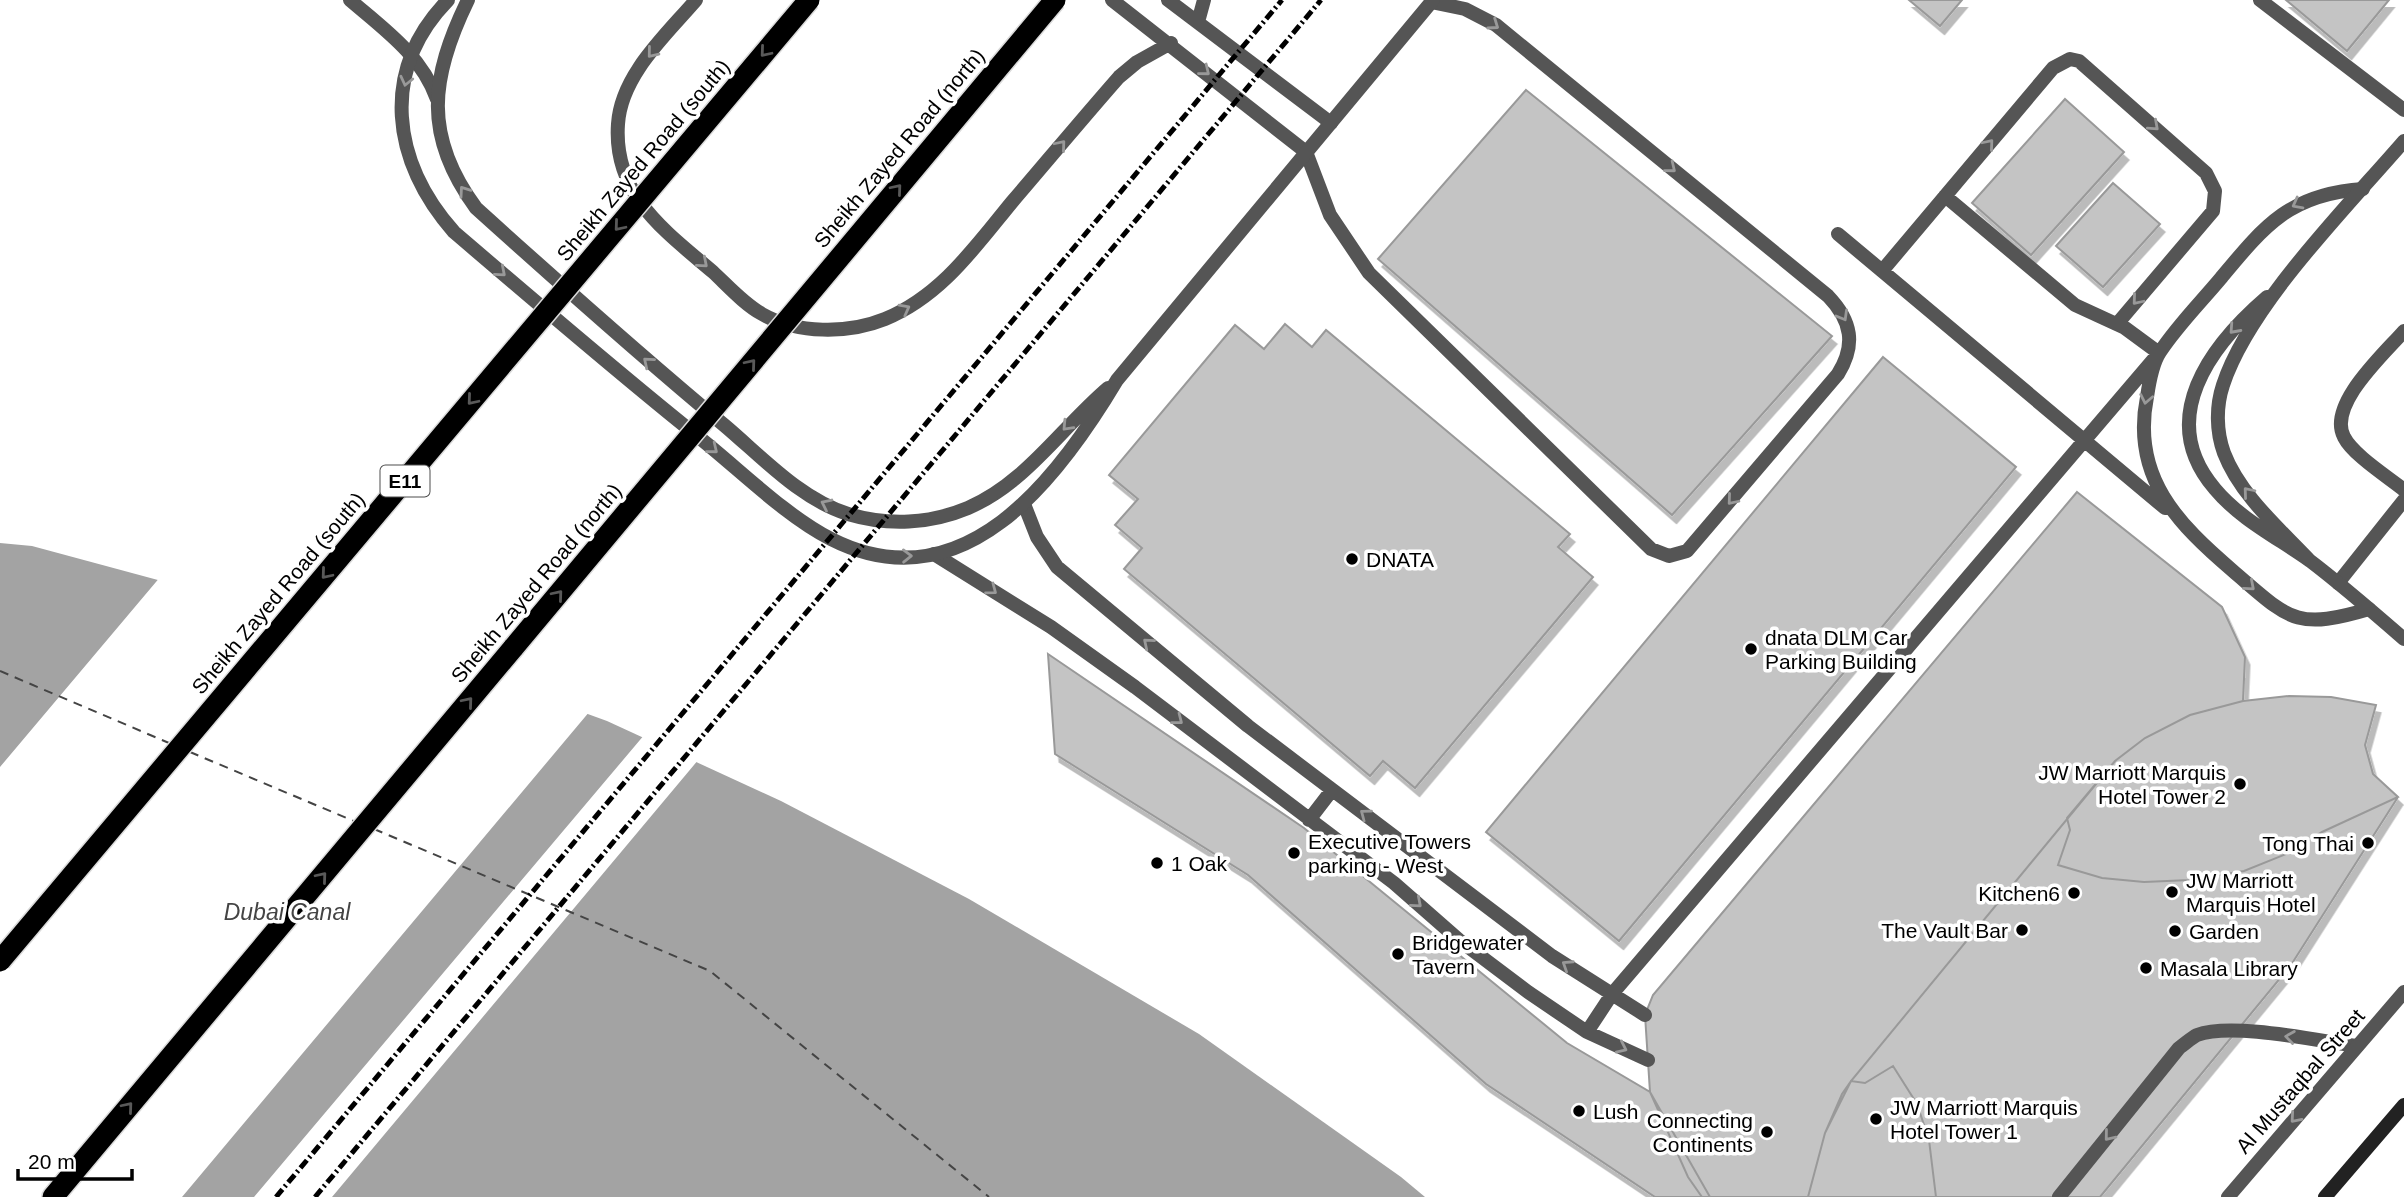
<svg xmlns="http://www.w3.org/2000/svg" width="2404" height="1197" font-family="Arial,sans-serif">
  <style>
    .water { fill: #a3a3a3 }
    .pier { fill: #fff }
    .lines { fill: none; stroke-linecap: round; stroke-linejoin: round }
    .ferry { stroke: #444; stroke-width: 2; stroke-dasharray: 9 7; stroke-linecap: butt }
    .building { fill: #c4c4c4; stroke: #999; stroke-width: 2; filter: url(#shadow) }
    .motorway-casing { stroke: #dbdbdb; stroke-width: 24 }
    .service { stroke: #555; stroke-width: 14 }
    .minor { stroke: #555; stroke-width: 14 }
    .tertiary { stroke: #555; stroke-width: 14 }
    .secondary { stroke: #222; stroke-width: 14 }
    .motorway { stroke: #000; stroke-width: 21 }
    .rail { stroke: #000; stroke-width: 5; stroke-dasharray: 10 3.5 2 3.5; stroke-linecap: butt }
    .motorway-bridge-casing { stroke: #dbdbdb; stroke-width: 24; stroke-linecap: butt }
    .motorway-bridge { stroke: #000; stroke-width: 21 }
    .oneway { stroke: #999 }
    .oneway2 { stroke: #595959 }
    .poi-dot { fill: #000; stroke: #fff; stroke-width: 2.5 }
    .labels { text-anchor: middle; dominant-baseline: central; stroke-width: 7; stroke-linejoin: round; paint-order: stroke }
    .shield { fill: #fff; stroke: #4c4c4c; stroke-width: 2 }
    .shield-label { font-size: 19px; font-weight: bold; fill: #000 }
    .street-label { font-size: 21px; fill: #000; stroke: #fff }
    .poi-label { font-size: 21px; fill: #000; stroke: #fff; text-anchor: start }
    .water-label { font-size: 23px; font-style: italic; fill: #444; stroke: #fff }
  </style>
  <defs>
    <filter id="shadow"><feDropShadow dx="4.5" dy="8" stdDeviation="0" flood-color="#0004"/></filter>
  </defs>
  <rect width="100%" height="100%" fill="#fff"/>
  <path class="water" d="M0 543 32 546 395 644 607 721 781 801 969 899 1199 1034 1401 1177 1425 1197H161L0 1121Z"/>
  <path class="pier" d="M161 576 396 641 590 711 182 1197H153L0 1125V767Z
    M645 734 699 759 332 1197H254Z"/>
  <g class="lines">
    <path class="ferry" d="M0 671 169 743
      M190 752 356 822
      M374 829 710 971 989 1197"/>
  </g>
  <path class="building" d="M1909 0H1962L1940 26Z
    M2286 0H2389L2347 51Z
    M1526 90 1832 336 1672 515 1378 259Z
    M2065 99 2124 152 2031 255 1972 203Z
    M2113 183 2160 224 2103 287 2056 246Z
    M1285 324 1312 347 1326 330 1570 534 1558 547 1593 577 1415 788 1383 761 1370 776 1124 569 1142 548 1115 525 1138 499 1109 475 1235 325 1264 349Z
    M1883 357 2016 467 1619 941 1486 832Z
    M2077 492 2222 607 2245 657 2243 701 2190 715 2145 738 2115 761 1851 1081 1825 1133 1808 1197H1702L1688 1177 1650 1092 1645 1015 1653 995Z
    M1048 654 1304 828 1567 1043 1650 1092 1710 1197H1655L1486 1084 1248 875 1055 754Z
    M2289 696 2331 697 2376 705 2365 745 2373 774 2398 797 2291 965 2100 1197H1808L1825 1133 1851 1081 2115 761 2145 738 2190 715 2243 701Z
    M2289 696 2331 697 2376 705 2365 745 2373 774 2398 797 2322 832 2291 852 2244 871 2190 880 2144 882 2102 878 2058 865 2070 830 2067 818 2115 761 2145 738 2190 715 2243 701Z
    M1893 1066 1917 1104 1929 1140 1936 1197H1808L1825 1133 1842 1094 1851 1081 1865 1083Z"/>
  <g class="lines">
    <defs>
      <path id="motorway" d="M53 1197 514 647"/>
    </defs>
    <use href="#motorway" class="motorway-casing"/>
    <path class="service" d="M696 0C666 35 621 75 618 124 613 195 665 231 713 272 728 286 744 304 762 314 797 334 848 334 885 319 941 296 975 247 1012 202 1048 160 1083 118 1119 77L1137 62 1171 43
      M1112 0 1306 152 1330 215 1369 273 1651 549 1669 556 1687 551 1838 374C1856 345 1852 321 1828 296L1496 25 1465 9 1431 2
      M1168 0 1331 123
      M2260 0 2404 110
      M1198 22 1204 0
      M2363 189C2290 194 2265 225 2221 278 2201 302 2177 326 2160 352 2152 364 2149 383 2147 397 2131 477 2178 524 2233 571 2289 619 2295 631 2369 609
      M1838 234 2165 508
      M1882 271 2053 68 2070 59 2079 61 2206 173 2215 191 2213 211 2117 324
      M2404 331C2384 354 2327 405 2344 437 2353 455 2388 477 2404 490
      M1024 504 1037 537 1057 567 1248 726 1552 956 1645 1015
      M934 554 1051 627 1135 687 1394 883 1459 940 1528 992 1587 1032 1648 1060
      M2338 583 2404 500
      M1309 820 1332 790
      M1587 1032 1612 994 2159 353 2125 328 2075 305 1945 196
      M2059 1197 2179 1048C2185 1044 2191 1038 2197 1035 2232 1022 2319 1041 2357 1046"/>
    <path class="minor" d="M350 0C385 30 421 55 437 99
      M2267 297C2210 346 2155 419 2215 489 2240 519 2278 538 2309 560 2342 585 2373 612 2404 639
      M2310 561C2280 529 2240 495 2224 453 2216 431 2216 406 2223 385 2249 305 2348 206 2404 141"/>
    <path class="tertiary" d="M448 0C379 71 392 162 454 232 536 302 617 372 701 439 741 471 786 516 831 539 963 606 1058 479 1117 380L1433 0
      M468 0C430 78 423 136 476 208 558 282 640 355 724 425 762 457 800 499 848 514 888 526 930 524 968 508 1026 483 1061 428 1108 388
      M2228 1197 2404 992"/>
    <path class="secondary" d="M2325 1197 2404 1105"/>
    <use href="#motorway" class="motorway"/>
    <path class="rail" d="M276 1197 1282 0
      M315 1197 1321 0"/>
    <defs>
      <path id="motorway-bridge" d="M514 647 1055 0
        M0 961 809 0"/>
    </defs>
    <use href="#motorway-bridge" class="motorway-bridge-casing"/>
    <use href="#motorway-bridge" class="motorway-bridge"/>
  </g>
  <defs><path id="oneway-chevron" d="M-2-3.5L2.5 0L-2 3.5" fill="none" stroke-width="1.6" stroke-linecap="round" stroke-linejoin="round" transform="scale(1.75)"/></defs>
  <g class="oneway">
    <use href="#oneway-chevron" transform="translate(1494 25) rotate(35)"/>
    <use href="#oneway-chevron" transform="translate(652 53) rotate(129)"/>
    <use href="#oneway-chevron" transform="translate(1205 71) rotate(39)"/>
    <use href="#oneway-chevron" transform="translate(406 81) rotate(103)"/>
    <use href="#oneway-chevron" transform="translate(2154 126) rotate(42)"/>
    <use href="#oneway-chevron" transform="translate(1989 144) rotate(-50)"/>
    <use href="#oneway-chevron" transform="translate(1061 145) rotate(-50)"/>
    <use href="#oneway-chevron" transform="translate(1671 168) rotate(39)"/>
    <use href="#oneway-chevron" transform="translate(464 191) rotate(-125)"/>
    <use href="#oneway-chevron" transform="translate(2297 204) rotate(152)"/>
    <use href="#oneway-chevron" transform="translate(703 263) rotate(41)"/>
    <use href="#oneway-chevron" transform="translate(501 272) rotate(41)"/>
    <use href="#oneway-chevron" transform="translate(2137 300) rotate(130)"/>
    <use href="#oneway-chevron" transform="translate(905 309) rotate(-28)"/>
    <use href="#oneway-chevron" transform="translate(1843 316) rotate(60)"/>
    <use href="#oneway-chevron" transform="translate(2234 329) rotate(132)"/>
    <use href="#oneway-chevron" transform="translate(648 362) rotate(-140)"/>
    <use href="#oneway-chevron" transform="translate(2146 399) rotate(101)"/>
    <use href="#oneway-chevron" transform="translate(1067 426) rotate(133)"/>
    <use href="#oneway-chevron" transform="translate(713 449) rotate(39)"/>
    <use href="#oneway-chevron" transform="translate(2248 492) rotate(-130)"/>
    <use href="#oneway-chevron" transform="translate(1732 500) rotate(130)"/>
    <use href="#oneway-chevron" transform="translate(826 504) rotate(-154)"/>
    <use href="#oneway-chevron" transform="translate(907 556) rotate(-1)"/>
    <use href="#oneway-chevron" transform="translate(2250 586) rotate(41)"/>
    <use href="#oneway-chevron" transform="translate(992 590) rotate(37)"/>
    <use href="#oneway-chevron" transform="translate(1148 643) rotate(-140)"/>
    <use href="#oneway-chevron" transform="translate(1178 720) rotate(38)"/>
    <use href="#oneway-chevron" transform="translate(1365 814) rotate(-143)"/>
    <use href="#oneway-chevron" transform="translate(1417 903) rotate(41)"/>
    <use href="#oneway-chevron" transform="translate(1567 965) rotate(-147)"/>
    <use href="#oneway-chevron" transform="translate(2290 1037) rotate(-172)"/>
    <use href="#oneway-chevron" transform="translate(1622 1048) rotate(25)"/>
    <use href="#oneway-chevron" transform="translate(2295 1118) rotate(131)"/>
    <use href="#oneway-chevron" transform="translate(2109 1136) rotate(129)"/>
  </g>
  <g class="oneway2">
    <use href="#oneway-chevron" transform="translate(765 52) rotate(130)"/>
    <use href="#oneway-chevron" transform="translate(897 189) rotate(-50)"/>
    <use href="#oneway-chevron" transform="translate(619 226) rotate(130)"/>
    <use href="#oneway-chevron" transform="translate(751 364) rotate(-50)"/>
    <use href="#oneway-chevron" transform="translate(472 400) rotate(130)"/>
    <use href="#oneway-chevron" transform="translate(326 574) rotate(130)"/>
    <use href="#oneway-chevron" transform="translate(558 595) rotate(-50)"/>
    <use href="#oneway-chevron" transform="translate(468 702) rotate(-50)"/>
    <use href="#oneway-chevron" transform="translate(322 877) rotate(-50)"/>
    <use href="#oneway-chevron" transform="translate(128 1107) rotate(-50)"/>
  </g>
  <g class="poi-dot">
    <circle cx="1352" cy="559" r="7"/>
    <circle cx="1751" cy="649" r="7"/>
    <circle cx="2240" cy="784" r="7"/>
    <circle cx="2368" cy="843" r="7"/>
    <circle cx="1294" cy="853" r="7"/>
    <circle cx="1157" cy="863" r="7"/>
    <circle cx="2172" cy="892" r="7"/>
    <circle cx="2074" cy="893" r="7"/>
    <circle cx="2022" cy="930" r="7"/>
    <circle cx="2175" cy="931" r="7"/>
    <circle cx="1398" cy="954" r="7"/>
    <circle cx="2146" cy="968" r="7"/>
    <circle cx="1579" cy="1111" r="7"/>
    <circle cx="1876" cy="1119" r="7"/>
    <circle cx="1767" cy="1132" r="7"/>
  </g>
  <g class="labels">
    <rect class="shield" x="380.5" y="465.5" width="49" height="31" rx="5"/>
    <g class="shield-label">
      <text x="405" y="481">E11</text>
    </g>
    <g class="street-label">
      <text transform="translate(899 148) rotate(-50)">Sheikh Zayed Road (north)</text>
      <text transform="translate(643 160) rotate(-50)">Sheikh Zayed Road (south)</text>
      <text transform="translate(536 583) rotate(-50)">Sheikh Zayed Road (north)</text>
      <text transform="translate(278 593) rotate(-50)">Sheikh Zayed Road (south)</text>
      <text transform="translate(2300 1081) rotate(-49)">Al Mustaqbal Street</text>
    </g>
    <g class="poi-label">
      <text x="1366" y="559">DNATA</text>
      <text x="1765" y="637">dnata DLM Car<tspan x="1765" dy="24">Parking Building</tspan></text>
      <text x="2226" y="772" text-anchor="end">JW Marriott Marquis<tspan x="2226" dy="24">Hotel Tower 2</tspan></text>
      <text x="1308" y="841">Executive Towers<tspan x="1308" dy="24">parking - West</tspan></text>
      <text x="2354" y="843" text-anchor="end">Tong Thai</text>
      <text x="1171" y="863">1 Oak</text>
      <text x="2186" y="880">JW Marriott<tspan x="2186" dy="24">Marquis Hotel</tspan></text>
      <text x="2060" y="893" text-anchor="end">Kitchen6</text>
      <text x="2008" y="930" text-anchor="end">The Vault Bar</text>
      <text x="2189" y="931">Garden</text>
      <text x="1412" y="942">Bridgewater<tspan x="1412" dy="24">Tavern</tspan></text>
      <text x="2160" y="968">Masala Library</text>
      <text x="1890" y="1107">JW Marriott Marquis<tspan x="1890" dy="24">Hotel Tower 1</tspan></text>
      <text x="1593" y="1111">Lush</text>
      <text x="1753" y="1120" text-anchor="end">Connecting<tspan x="1753" dy="24">Continents</tspan></text>
    </g>
    <g class="water-label">
      <text x="287" y="912">Dubai Canal</text>
    </g>
  </g>
  <path d="M18 1169v10h114v-10" fill="none" stroke="#000000" stroke-width="3.5"/>
  <text x="28" y="1169" font-size="21" fill="#000000" stroke="#ffffff" stroke-width="5" paint-order="stroke">20 m</text>
</svg>
